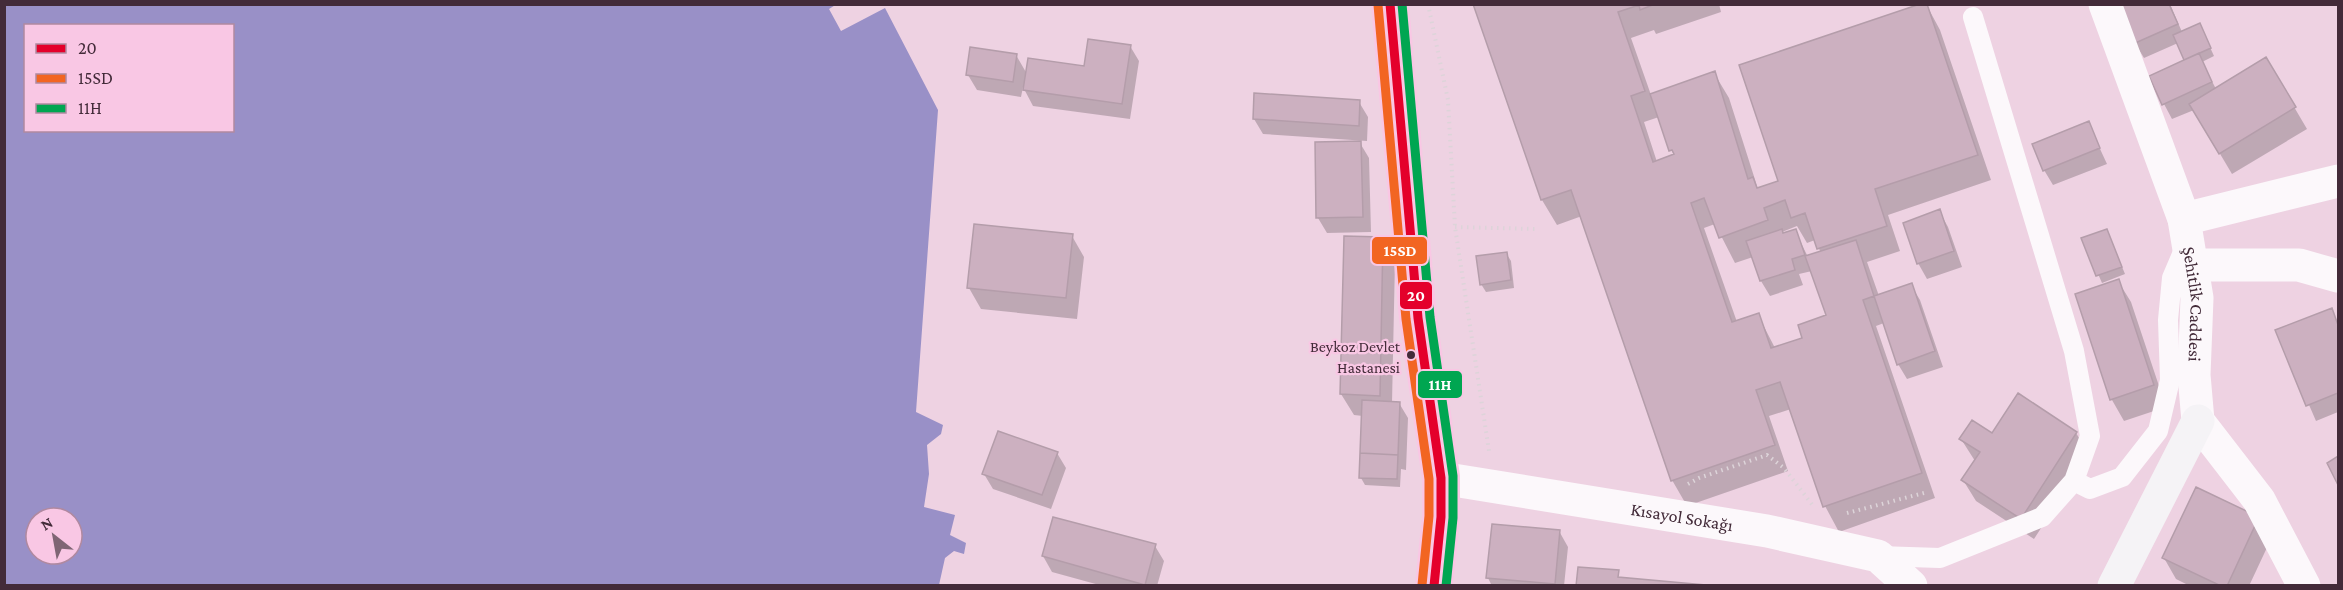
<svg xmlns="http://www.w3.org/2000/svg" width="2343" height="590" font-family="'Crimson Pro',serif">
  <style>
    .water { fill: #9990c7; fill-rule: evenodd }
    .shadow { fill: #0003; fill-rule: evenodd }
    .building { fill: #ccb0c0; stroke: #b49daa; stroke-width: 1.5 }
    .lines { fill: none; stroke-linecap: round; stroke-linejoin: round }
    .path { stroke: #ddd4d9; stroke-width: 4; stroke-dasharray: 1.5 4.5; stroke-linecap: butt }
    .service { stroke: #fcf8fb; stroke-width: 20 }
    .minor { stroke: #fcf8fb; stroke-width: 33 }
    .secondary { stroke: #f5f3f6; stroke-width: 33 }
    .primary { stroke: #ebeef3; stroke-width: 33 }
    .bus-1-casing { stroke: #f9c7e4; stroke-width: 14 }
    .bus-2-casing { stroke: #f9c7e4; stroke-width: 14 }
    .bus-3-casing { stroke: #f9c7e4; stroke-width: 14 }
    .bus-1 { stroke: #e4002b; stroke-width: 9 }
    .bus-2 { stroke: #f26522; stroke-width: 9 }
    .bus-3 { stroke: #00a651; stroke-width: 9 }
    .bus-dot { fill: #432b39; stroke: #f9c7e4; stroke-width: 2 }
    .labels { text-anchor: middle; dominant-baseline: central; stroke-width: 4.5; stroke-linejoin: round; paint-order: stroke }
    .bus-label { font-size: 16px; fill: #432b39; stroke: #f9c7e4; text-anchor: end }
    .street-label { font-size: 18px; fill: #432b39; stroke: #f9c7e4 }
    .line-badge { stroke: #f9c7e4; stroke-width: 2 }
    .badge-label { font-size: 16px; text-anchor: middle; font-weight: bold; fill: #fff }
  </style>
  <rect width="100%" height="100%" fill="#eed2e2"/>
  <path class="water" d="M837 4 829 9 841 31 885 8 938 110 916 412 943 425 941 434 927 445 929 474 924 507 955 515 950 535 966 543 964 554 954 551 945 558 939 585H5V5ZM26 26H232V130H26ZM36 518H72V554H36Z"/>
  <path class="shadow" d="M1475 4H1719L1721 12 1656 34 1654 30 1631 38 1651 95 1714 73 1729 98 1758 189 1780 182 1926 4 1940 30 1991 180 1888 215 1900 251 1867 262 1879 296 1911 285 1920 300 1943 367 1907 379 1898 364 1884 323 1876 326 1935 498 1839 532 1825 506 1791 409 1769 416 1788 471 1687 506 1672 480 1582 216 1557 225 1542 200ZM1659 117 1674 156 1657 162 1644 122ZM1715 224 1735 263 1753 257 1761 281 1770 296 1803 285 1799 274 1812 271 1827 316 1804 339 1775 348 1758 315 1737 322 1704 228ZM1797 226 1807 243 1815 240 1821 253 1808 257 1795 231 1783 235 1782 232Z
    M2128 4H2170L2182 32H2203L2214 56 2202 62 2216 89 2266 59 2307 129 2232 174 2194 110 2172 119 2164 104 2186 61 2178 43 2144 58 2135 43Z
    M1130 46 1139 61 1130 119 1033 106 1023 87 1021 97 977 90 968 75 1016 55 1027 74 1085 68Z
    M1359 102 1368 117 1367 141 1263 134 1254 119Z
    M2088 123 2107 164 2053 185 2044 170Z
    M1360 143 1369 158 1371 232 1327 233 1318 218Z
    M1939 211 1948 227 1962 267 1927 279 1918 263Z
    M2107 230 2125 274 2102 283 2083 239Z
    M1072 236 1084 257 1077 319 981 309 969 288Z
    M1383 239 1395 260 1392 403H1399L1408 418 1406 470 1401 469 1400 487 1365 485 1361 478 1363 416 1354 415 1341 394Z
    M1506 253 1511 261 1514 288 1486 292 1481 284Z
    M2118 281 2131 302 2166 407 2124 421 2112 400 2077 295Z
    M2331 309 2338 323V412L2316 421 2277 331Z
    M2076 433 2089 454 2034 539 1976 501 1963 480 1975 461 1961 439 1992 435Z
    M1057 453 1066 468 1051 509 993 489 984 474Z
    M2258 518 2271 539 2249 586H2190L2176 579 2164 558Z
    M1559 531 1568 547 1564 586H1492L1488 578Z
    M1155 546 1164 561 1157 586H1103L1052 572 1043 556Z"/>
  <path class="building" d="M1473 4H1655L1640 10 1639 5 1618 12 1645 91 1631 96 1653 162 1674 154 1672 150 1669 151 1650 94 1715 71 1748 179 1753 177 1757 188 1778 181 1739 65 1920 4H1927L1978 155 1875 189 1887 226 1817 249 1805 213 1791 218 1785 200 1764 208 1768 220 1719 238 1704 198 1691 203 1732 322 1759 313 1771 348 1802 338 1798 325 1826 315 1805 256 1856 240 1874 296 1863 300 1922 473 1823 507 1780 382 1756 390 1775 445 1671 481 1571 190 1541 200Z
    M2124 4H2169L2178 24 2133 44 2117 7Z
    M2200 23 2211 48 2184 60 2173 35Z
    M1088 39 1131 45 1122 104 1023 90 1028 58 1084 66Z
    M970 47 1017 54 1013 82 966 75Z
    M2199 53 2212 82 2162 105 2149 76Z
    M2266 57 2296 107 2219 154 2189 104Z
    M1254 93 1360 100 1359 126 1253 119Z
    M2089 121 2100 148 2043 171 2032 144Z
    M1361 141 1363 217 1316 218 1315 142Z
    M1940 209 1954 251 1917 264 1903 223Z
    M974 224 1073 234 1066 298 967 288Z
    M1782 229 1783 233 1796 229 1805 255 1792 259 1795 270 1760 281 1746 241Z
    M2107 229 2122 267 2096 276 2081 238Z
    M1344 236 1383 237 1380 396 1340 394Z
    M1507 252 1511 280 1480 285 1476 256Z
    M2119 279 2154 385 2110 400 2075 294Z
    M1912 283 1935 351 1897 365 1874 296Z
    M2332 308 2338 325V393L2306 406 2275 330Z
    M2018 393 2077 432 2021 519 1961 480 1980 452 1959 439 1972 420 1992 433Z
    M1362 400 1400 402 1398 455 1360 453Z
    M998 431 1058 452 1042 495 982 474Z
    M1360 453 1398 455 1397 479 1359 478Z
    M2338 456V485L2327 463Z
    M2196 487 2259 517 2227 586H2221L2162 558Z
    M1053 517 1156 544 1145 585 1042 556Z
    M1492 524 1560 530 1555 584 1486 578Z
    M1578 567 1619 570 1618 577 1717 586H1576Z"/>
  <g class="lines">
    <path class="path" d="M1428 4 1448 100 1455 227 1489 451
      M1455 227 1536 229
      M1688 484 1699 478 1767 455 1784 468 1814 507
      M1847 513 1924 493"/>
    <path class="service" d="M2074 481 2090 489 2122 477 2158 431 2170 380 2168 320 2172 278 2186 245
      M1878 556 1940 558 2042 517 2074 481 2090 436 2074 351 1973 17"/>
    <g class="minor">
      <path id="s1" d="M2105 4 2184 219 2197 298 2194 375 2198 421 2259 500 2304 586"/>
      <path d="M2184 219 2338 181"/>
      <path d="M2191 265H2299L2338 276"/>
      <path id="s2" d="M1441 478 1767 531 1878 556 1911 586"/>
    </g>
    <path class="secondary" d="M2114 586 2198 421"/>
    <path class="primary" d="M1390 4 1418 318 1441 478V517L1434 586"/>
    <defs>
      <path id="bus-1" d="M1390 4 1418 318 1441 478V517L1434 586"/>
      <path id="bus-2" d="M1378 5 1406 319 1429 479V516L1422 585"/>
      <path id="bus-3" d="M1402 4 1430 317 1453 476V518L1446 586"/>
    </defs>
    <use href="#bus-1" class="bus-1-casing"/>
    <use href="#bus-2" class="bus-2-casing"/>
    <use href="#bus-3" class="bus-3-casing"/>
    <use href="#bus-1" class="bus-1"/>
    <use href="#bus-2" class="bus-2"/>
    <use href="#bus-3" class="bus-3"/>
  </g>
  <circle class="bus-dot" cx="1411" cy="355" r="5"/>
  <g class="labels">
    <g class="bus-label">
      <text x="1400" y="346">Beykoz Devlet<tspan x="1400" dy="21">Hastanesi</tspan></text>
    </g>
    <g class="street-label">
      <text stroke="none"><textPath href="#s1" startOffset="315">Şehitlik Caddesi</textPath></text>
      <text stroke="none"><textPath href="#s2" startOffset="244">Kısayol Sokağı</textPath></text>
    </g>
  </g>
  <g class="line-badge">
    <rect x="1371" y="236" width="57" height="29" rx="6" fill="#f26522"/>
    <rect x="1399" y="281" width="34" height="29" rx="6" fill="#e4002b"/>
    <rect x="1417" y="370" width="46" height="29" rx="6" fill="#00a651"/>
  </g>
  <g class="badge-label">
    <text x="1400" y="256">15SD</text>
    <text x="1416" y="301">20</text>
    <text x="1440" y="390">11H</text>
  </g>
  <rect width="2343" height="590" fill="none" stroke="#432b39" stroke-width="12"/>
  <rect x="24" y="24" width="210" height="108" fill="#f9c7e4" stroke="#b089a0" stroke-width="1.5"/>
  <rect x="36" y="44" width="30" height="9" fill="#e4002b" stroke="#b089a0" stroke-width="1.5"/>
  <text x="78" y="54" font-size="18" fill="#432b39">20</text>
  <rect x="36" y="74" width="30" height="9" fill="#f26522" stroke="#b089a0" stroke-width="1.5"/>
  <text x="78" y="84" font-size="18" fill="#432b39">15SD</text>
  <rect x="36" y="104" width="30" height="9" fill="#00a651" stroke="#b089a0" stroke-width="1.5"/>
  <text x="78" y="114" font-size="18" fill="#432b39">11H</text>
  <g transform="translate(54 536) rotate(329)"><circle r="28" fill="#f9c7e4" stroke="#b089a0" stroke-width="1.5"/>
  <path d="M0-4.5L10 22L0 15L-10 22Z" fill="#7f6574"/>
  <text y="-9" font-size="16" font-weight="bold" text-anchor="middle" fill="#432b39">N</text>
  </g>
</svg>
